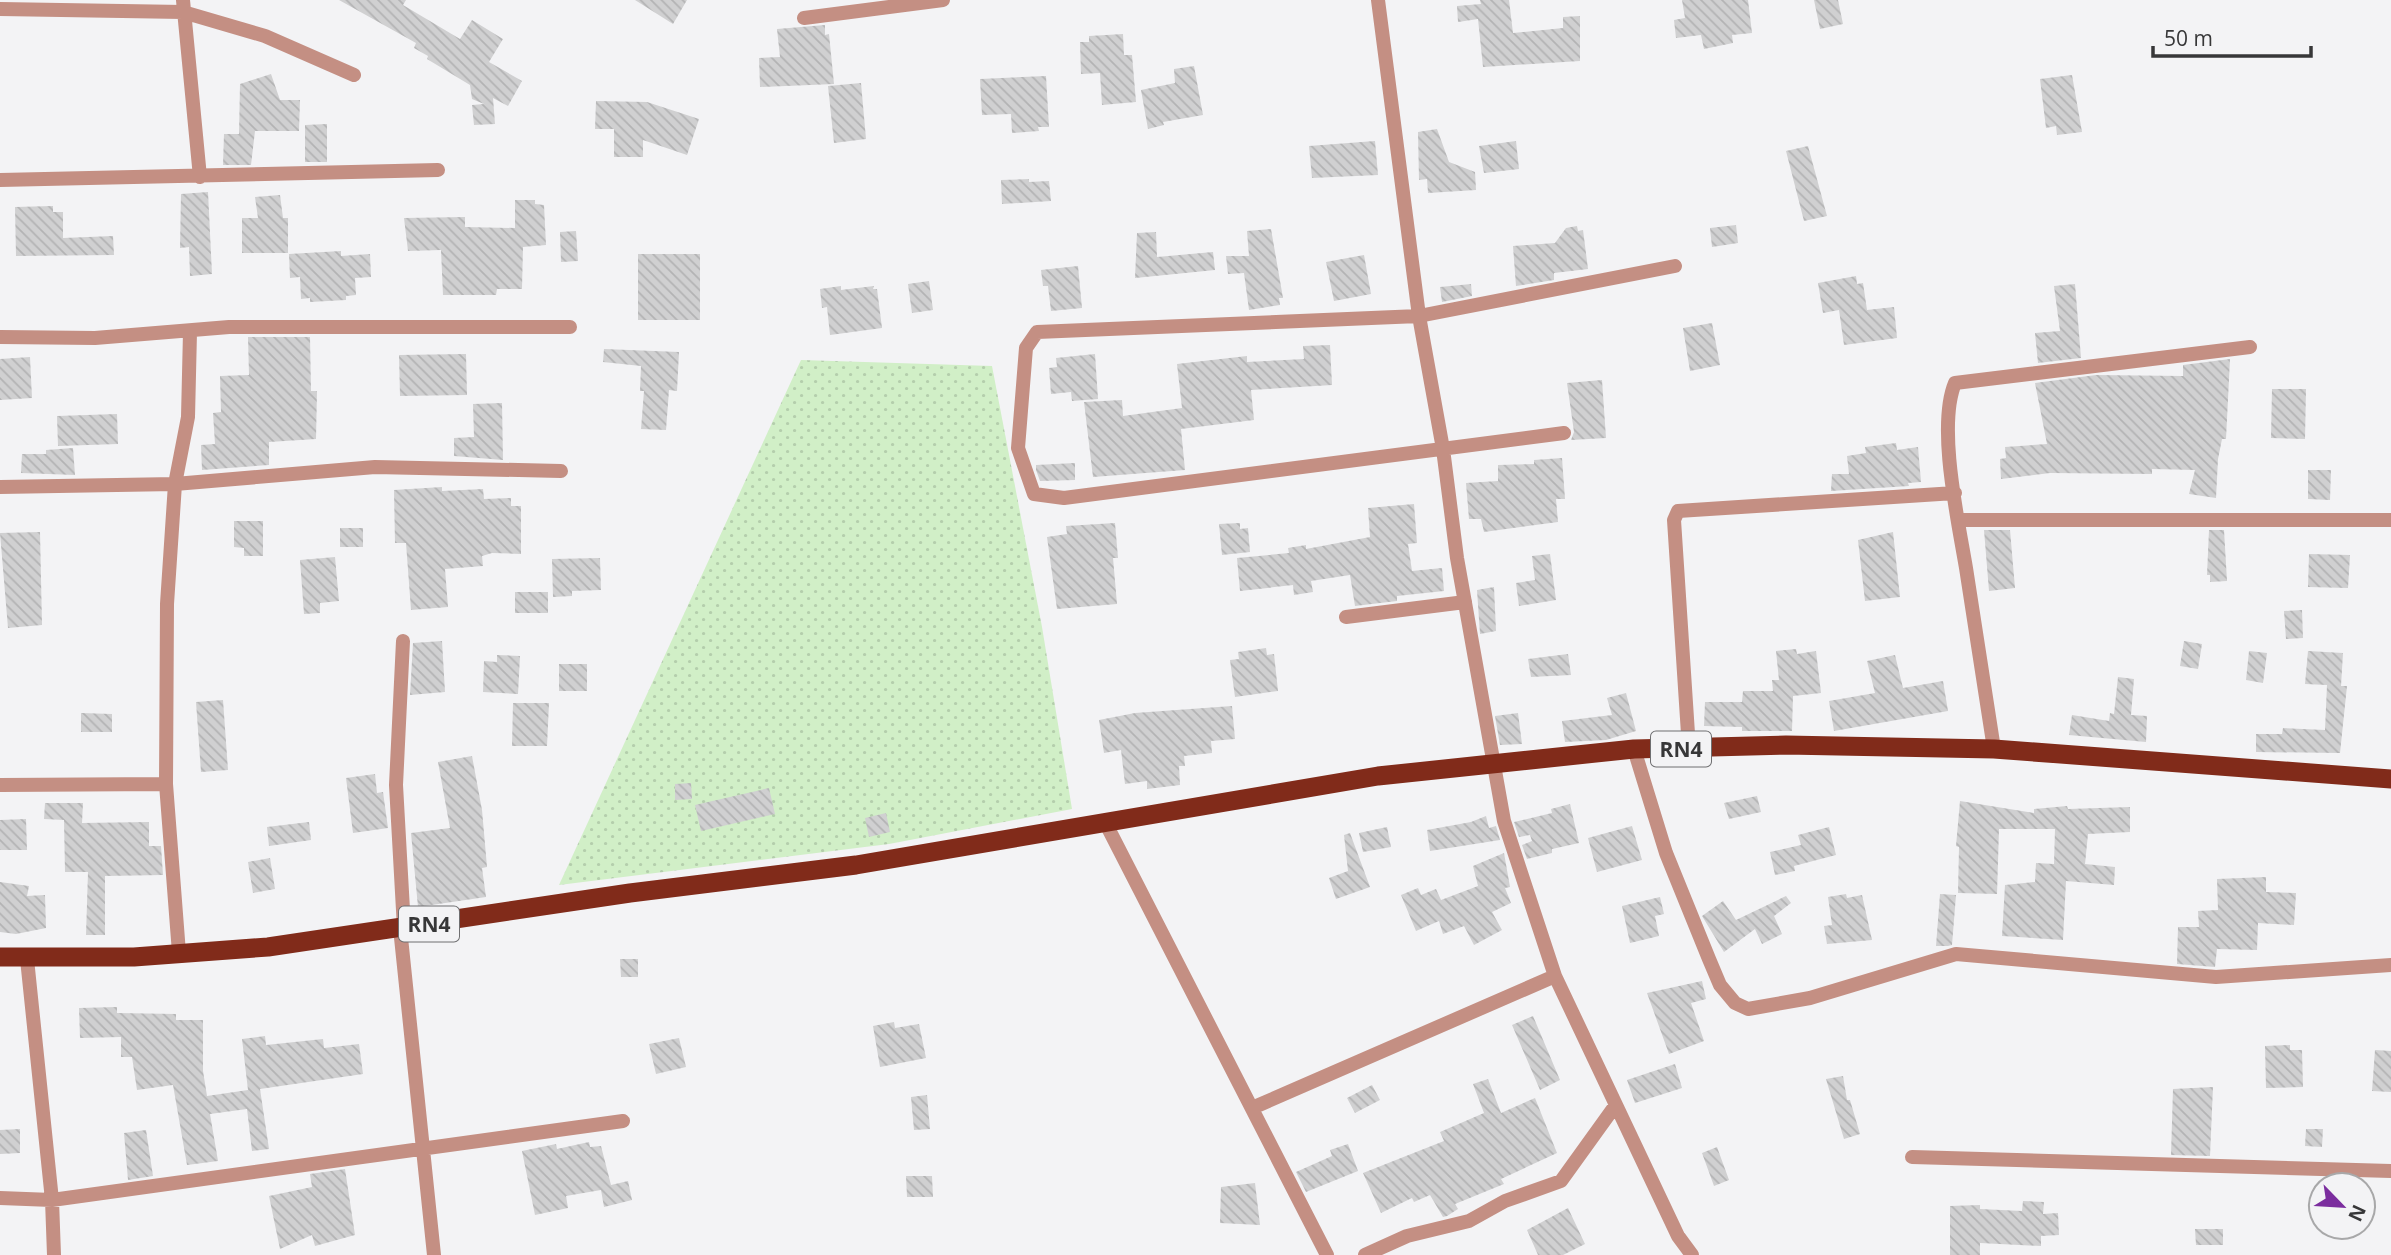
<svg xmlns="http://www.w3.org/2000/svg" width="2391" height="1255" font-family="'Open Sans',sans-serif">
  <style>
    .grass { fill: url(#grass-dots) }
    .building { fill: url(#building-back-hatch) }
    .lines { fill: none; stroke-linecap: round; stroke-linejoin: round }
    .minor { stroke: #c48f83; stroke-width: 14 }
    .trunk { stroke: #812b1a; stroke-width: 19 }
    .labels { text-anchor: middle; dominant-baseline: central; stroke-width: 6; stroke-linejoin: round; paint-order: stroke }
    .shield { fill: #f3f3f5; stroke: #6f6f71; stroke-width: 2 }
    .shield-label { font-size: 21px; font-weight: bold; fill: #373738 }
  </style>
  <defs>
    <pattern id="grass-dots" width="8" height="8" patternUnits="userSpaceOnUse" patternTransform="scale(1.75)"><rect width="8" height="8" fill="#d1efc7"/><path d="M2 2h.1M6 6h.1" fill="none" stroke="#b4ceac" stroke-width="1.8" stroke-linecap="round"/></pattern>
    <pattern id="building-back-hatch" width="6" height="6" patternUnits="userSpaceOnUse" patternTransform="scale(1.75)"><rect width="6" height="6" fill="#d0d0d1"/><path d="M-1 5l2 2M0 0l6 6M5-1l2 2" fill="none" stroke="#b3b3b4"/></pattern>
  </defs>
  <rect width="100%" height="100%" fill="#f3f3f5"/>
  <path class="grass" d="M801 360 992 366 1042 627 1072 809 889 844 559 885Z"/>
  <path class="building" d="M339 0H406L403 5 460 39 472 20 503 39 489 62 522 81 508 106 493 98 495 124 474 125 472 105 484 104 472 99 470 85 427 59 428 56 414 48 416 43Z
    M635 0H687L673 24Z
    M1480 0H1509L1513 33 1563 28V17L1580 16V61L1483 67 1478 19 1458 22 1457 6 1481 4Z
    M1682 0H1748L1752 33 1732 35 1733 43 1704 49 1701 35 1676 38 1674 20 1685 18Z
    M1814 0H1838L1843 24 1820 29Z
    M825 25V35L829 34 834 84 760 87 759 58 780 57 777 29Z
    M1123 34 1124 55H1132L1136 102 1102 105 1100 73 1081 74 1080 42H1089V36Z
    M1194 66 1203 115 1163 122 1164 125 1148 129 1141 90 1175 83 1174 69Z
    M271 74 280 100H300L299 131H255L251 165H223L224 134H239L240 84Z
    M2072 75 2082 132 2057 135 2056 126 2046 128 2040 79Z
    M1046 76 1049 127H1038L1039 131 1012 133 1011 114 982 115 980 79Z
    M861 83 866 139 834 143 828 86Z
    M596 101 647 102 699 119 687 155 643 140V157H614V129H595Z
    M327 124V162H305V125Z
    M1437 129 1449 162 1475 172 1476 190 1428 193 1427 179 1419 180 1418 132Z
    M1375 141 1378 175 1312 178 1309 146Z
    M1516 141 1519 169 1484 173 1479 146Z
    M1808 146 1827 216 1804 221 1786 151Z
    M1029 179V182L1049 181 1051 201 1002 204 1001 180Z
    M208 192 212 274 190 276 189 247 180 248 181 194Z
    M280 195 283 218H288V253H242V218H258L255 197Z
    M515 200H535V204L544 205 546 245 523 247 522 289H497L496 295H443L441 250 408 251 404 218 465 217V227L515 228Z
    M53 206V212H63V238L113 236 114 255 16 256 15 207Z
    M1736 225 1738 243 1712 247 1710 228Z
    M1577 226 1578 231 1583 230 1588 269 1554 273V280L1516 286 1513 246 1555 243 1566 228Z
    M1271 229 1283 298H1279L1280 305 1249 310 1244 273 1228 274 1226 256H1249L1247 231Z
    M576 231 578 261 561 262 560 232Z
    M1156 232 1157 257 1213 252 1215 270 1135 278 1137 233Z
    M341 251V256L370 254 371 277 355 278 356 295 346 296V300L310 302V298L301 299 300 277 290 278 289 254Z
    M638 254H700V320H638Z
    M1364 255 1371 294 1334 301 1326 262Z
    M1078 266 1082 308 1051 311 1048 286H1043L1041 270Z
    M1856 276 1857 284 1863 283 1867 310 1894 307 1897 338 1844 345 1839 310 1823 313 1818 283Z
    M929 281 933 310 912 313 908 284Z
    M1471 284 1472 296 1442 302 1440 287Z
    M2075 284 2081 358 2038 363 2035 333 2060 331 2054 286Z
    M841 286V290L874 286 873 289H877L882 328 830 335 827 307 822 308 820 289Z
    M1712 323 1720 365 1690 371 1683 328Z
    M248 337H310L311 391H317L316 439 269 442V465L202 470 201 445 215 444 213 413 221 412 220 376 249 375Z
    M1330 345 1332 385 1251 390 1254 420 1181 429 1185 470 1093 477 1084 402 1122 400 1123 416 1182 408 1177 364 1247 356V362L1304 359 1303 346Z
    M604 349 679 352 677 391 669 390 666 430 641 429 644 391H640L641 366 603 362Z
    M466 354 467 395 400 396 399 355Z
    M1095 354 1098 399 1072 401 1071 392 1051 394 1049 368 1057 367 1056 358Z
    M30 357 32 398 0 400V359Z
    M2230 359 2226 439H2222L2218 459 2216 498 2189 494 2195 470 2152 469V474L2050 473 2001 479 2000 459 2006 458 2005 447 2047 444 2035 383 2096 375 2183 376V365Z
    M1602 380 1606 438 1571 440 1574 432 1567 383Z
    M2272 389H2306L2305 439 2271 438Z
    M502 403 503 460 454 456V438L474 437 473 404Z
    M117 414 118 444 58 446 57 416Z
    M1896 443 1897 450 1918 447 1921 482 1908 483 1909 486 1831 491 1832 474H1849L1847 456 1866 453 1865 447Z
    M73 448 75 475 21 473 22 454H46V450Z
    M1562 458 1565 499H1556L1558 522 1484 532 1481 519H1469L1466 483 1498 481V465L1534 464V460Z
    M1075 463V480L1040 481 1036 470V465Z
    M2308 470H2331L2330 500 2308 499Z
    M442 487V491L483 489 484 499 511 498V506H521V554L492 553 482 556 483 566 445 569 448 607 411 610 406 543H395L394 490Z
    M1414 504 1417 543 1408 544 1412 571 1442 568 1444 591 1397 596V601L1355 606 1350 575 1311 581 1313 592 1294 595 1293 585 1240 591 1237 558 1289 553 1288 548 1306 545V549L1370 537 1368 508Z
    M234 521H263V556H244V548L234 547Z
    M1115 523 1118 558H1113L1117 604 1057 609 1047 537 1067 534 1066 526Z
    M1240 523V529L1248 528 1250 552 1222 555 1219 524Z
    M340 528H363V547H340Z
    M1984 530H2010L2015 588 1989 591Z
    M2209 530H2224L2227 581 2210 582V575H2207Z
    M40 532 42 625 8 628 0 533Z
    M1893 532 1900 597 1865 601 1858 540Z
    M1550 554 1556 600 1519 606 1516 583 1535 580 1532 556Z
    M2309 554 2350 555 2348 588 2308 587Z
    M335 557 339 601 320 603V613L304 614 300 560Z
    M600 558 601 590 572 591V596L553 597 552 559Z
    M1494 587 1496 631 1480 634 1477 590Z
    M515 592H548V613H515Z
    M2302 610 2303 638 2286 639 2284 611Z
    M442 641 445 692 410 695 413 643Z
    M2184 641 2202 644 2198 669 2180 666Z
    M1266 648 1267 655 1274 654 1278 691 1235 697 1230 660 1239 659 1238 652Z
    M1796 649 1797 654 1816 651 1821 693 1793 696 1792 731H1742V727L1704 726 1705 702H1742L1743 691H1773L1772 680H1779L1776 651Z
    M2249 651 2267 653 2263 683 2246 680Z
    M2308 651 2343 653 2341 686H2347L2340 753 2256 752V734H2282L2283 728 2325 730 2327 685 2305 684Z
    M1568 654 1571 675 1531 677 1528 659Z
    M497 655 520 656 518 694 483 692 484 661 497 662Z
    M1895 655 1903 688 1943 681 1948 711 1834 731 1829 701 1875 693 1867 661Z
    M559 664H587V691H559Z
    M2118 677 2134 679 2131 715 2147 716 2146 742 2069 735 2072 715 2109 721 2110 713 2114 714Z
    M1626 693 1636 731 1606 740 1565 742 1562 721 1612 715 1607 698Z
    M223 700 228 770 201 772 196 702Z
    M513 703H549L547 746H512Z
    M1232 706 1235 739 1211 741 1212 753 1184 756 1185 766H1179L1180 785 1147 789V781L1125 784 1121 750 1104 753 1099 720 1135 713Z
    M81 713 112 714V732H81Z
    M1518 713 1522 744 1500 745 1495 716Z
    M472 756 482 810 487 867 482 868 486 897 418 907 411 833 450 828 438 762Z
    M375 774 377 793 383 792 388 828 353 833 346 778Z
    M691 783 692 799 675 800V784Z
    M769 788 775 814 701 831 695 805Z
    M1757 796 1761 812 1729 819 1724 803Z
    M1960 801 2034 813V809L2067 806 2068 809 2130 807V832L2088 834 2085 864 2115 867 2114 885 2066 881 2063 940 2002 936 2005 885 2035 882 2036 863 2054 864 2055 829H1999L1997 894 1958 893 1959 847 1956 846Z
    M45 803H83L82 823 149 822V846H161L163 875 105 876V935H86L88 872H65L64 820 44 819Z
    M1570 804 1579 843 1552 849V853L1527 859 1522 845 1532 841 1530 835 1519 837 1514 822 1552 813 1551 809Z
    M886 813 890 832 869 837 865 818Z
    M1486 816 1489 828 1496 826 1500 840 1430 851 1427 830 1471 822Z
    M26 819 27 850H0V820Z
    M309 822 311 840 269 846 267 827Z
    M1632 826 1642 860 1597 872 1588 838Z
    M1387 827 1391 847 1363 852 1359 833Z
    M1829 827 1836 855 1794 866 1795 871 1775 875 1770 852 1801 845 1798 835Z
    M1350 833 1370 887 1336 899 1329 878 1348 871 1344 835Z
    M1504 853 1510 887 1505 888 1511 903 1492 912 1502 930 1474 945 1464 926 1443 934 1439 921 1416 931 1401 895 1418 888 1421 895 1436 889 1441 900 1478 886 1473 866Z
    M270 858 275 889 253 893 248 862Z
    M2266 877V892L2296 893 2294 925 2258 923 2257 950 2217 949 2215 967 2177 964 2178 927H2199L2198 911 2218 910 2217 879Z
    M0 882 29 886 27 896 45 895 46 928 16 934 0 932Z
    M1846 894 1847 898 1862 895 1872 940 1827 944 1824 926 1832 925 1828 897Z
    M1940 894 1956 895 1952 945 1948 946H1936Z
    M1786 896 1791 903 1774 916 1782 934 1762 944 1755 929 1724 952 1702 916 1723 901 1736 920Z
    M1660 897 1664 914 1655 916 1659 936 1630 943 1622 906Z
    M620 959H638V977H621Z
    M1702 981 1706 999 1691 1003 1704 1041 1669 1054 1647 993Z
    M117 1007V1013L176 1014V1020H203V1071L207 1096 248 1090 242 1039 265 1036 266 1045 323 1039 324 1048 359 1044 363 1074 260 1089 269 1149 252 1151 247 1109 210 1114 218 1161 187 1165 173 1085 137 1090 132 1057H121V1037L80 1038 79 1008Z
    M1533 1016 1560 1080 1540 1090 1512 1025Z
    M894 1022 895 1028 919 1024 926 1058 880 1067 873 1026Z
    M679 1038 686 1067 656 1074 649 1044Z
    M2290 1045V1050H2302L2303 1087 2266 1088 2265 1046Z
    M2375 1050 2391 1051V1092L2372 1091Z
    M1675 1064 1682 1088 1635 1103 1627 1080Z
    M1843 1076 1847 1100H1850L1860 1134 1844 1139 1826 1079Z
    M1488 1079 1501 1113 1535 1098 1557 1153 1501 1179 1504 1184 1455 1204 1458 1209 1447 1216 1443 1217 1430 1195 1414 1202 1412 1198 1381 1213 1363 1173 1444 1141 1440 1132 1484 1113 1473 1084Z
    M1372 1085 1380 1100 1355 1113 1347 1098Z
    M2213 1087 2210 1156 2171 1155 2173 1089Z
    M927 1095 930 1129 914 1130 911 1097Z
    M20 1129V1153L0 1154V1130Z
    M2306 1129H2323L2322 1147 2305 1146Z
    M146 1130 153 1176 128 1180 124 1133Z
    M589 1142 590 1147 601 1146 611 1185 628 1181 632 1200 604 1207 601 1190 566 1196 568 1208 535 1215 522 1151 556 1144 557 1149Z
    M1348 1144 1358 1171 1306 1192 1296 1172 1332 1156 1330 1150Z
    M1717 1147 1729 1180 1714 1186 1702 1153Z
    M345 1169 355 1235 315 1246 312 1235 280 1249 269 1196 312 1187 310 1174Z
    M906 1176H932L933 1197H907Z
    M1255 1183 1260 1225 1220 1223 1221 1187Z
    M2023 1201 2044 1202 2043 1214 2058 1213 2059 1235 2041 1236V1246L1980 1243V1255H1950V1206L1980 1205V1209L2022 1211Z
    M1568 1208 1585 1244 1563 1255H1538L1527 1230Z
    M2195 1229H2223V1245H2196Z"/>
  <g class="lines">
    <path class="minor" d="M183 0 200 177
      M1378 0 1419 316 1443 449 1457 558 1504 821 1555 976 1678 1236 1692 1255
      M0 9 183 12 265 36 354 75
      M804 18 943 0
      M0 180 438 170
      M0 337 95 338 229 327H570
      M1564 433 1064 498 1034 494 1018 448 1026 348 1037 332 1419 316 1675 266
      M0 487 175 484 375 467 561 471
      M1958 520H2391
      M1346 617 1465 602
      M403 641 396 785 404 928
      M1634 749 1666 853 1709 959 1720 985 1735 1003 1748 1009 1810 998 1956 954 2216 977 2391 965
      M1689 749 1674 520 1678 511 1955 493
      M1994 749C1985 689 1975 629 1966 568 1958 520 1937 426 1955 383L2250 347
      M0 785 166 784
      M1105 822 1327 1255
      M400 928 434 1255
      M179 953 166 784 167 604 175 484 188 417 190 332
      M27 959 52 1200 54 1255
      M1252 1108 1555 976
      M1912 1157 2391 1171
      M0 1198 52 1200 623 1121
      M1365 1255 1407 1236 1469 1221 1505 1201 1561 1181 1615 1106"/>
    <path class="trunk" d="M0 957H134L268 947 630 893 856 865 1378 776 1634 749 1786 745 1994 749 2391 779"/>
  </g>
  <g class="labels">
    <g class="shield">
      <rect x="1651" y="731.5" width="60" height="35" rx="5"/>
      <rect x="399" y="906.5" width="60" height="35" rx="5"/>
    </g>
    <g class="shield-label">
      <text x="1681" y="749">RN4</text>
      <text x="429" y="924">RN4</text>
    </g>
  </g>
  <g transform="translate(2342 1206) rotate(115)"><circle r="33" fill="#f3f3f5" stroke="#a8a8a9" stroke-width="2"/>
  <path d="M0-5L12 26L0 18L-12 26Z" fill="#7b2d9e"/>
  <text y="-10" font-size="19" font-weight="bold" text-anchor="middle" fill="#373738">N</text>
  </g>
  <path d="M2153 46v10h158v-10" fill="none" stroke="#373738" stroke-width="3.5"/>
  <text x="2164" y="46" font-size="21" fill="#373738" stroke="#f3f3f5" stroke-width="5" paint-order="stroke">50 m</text>
</svg>
